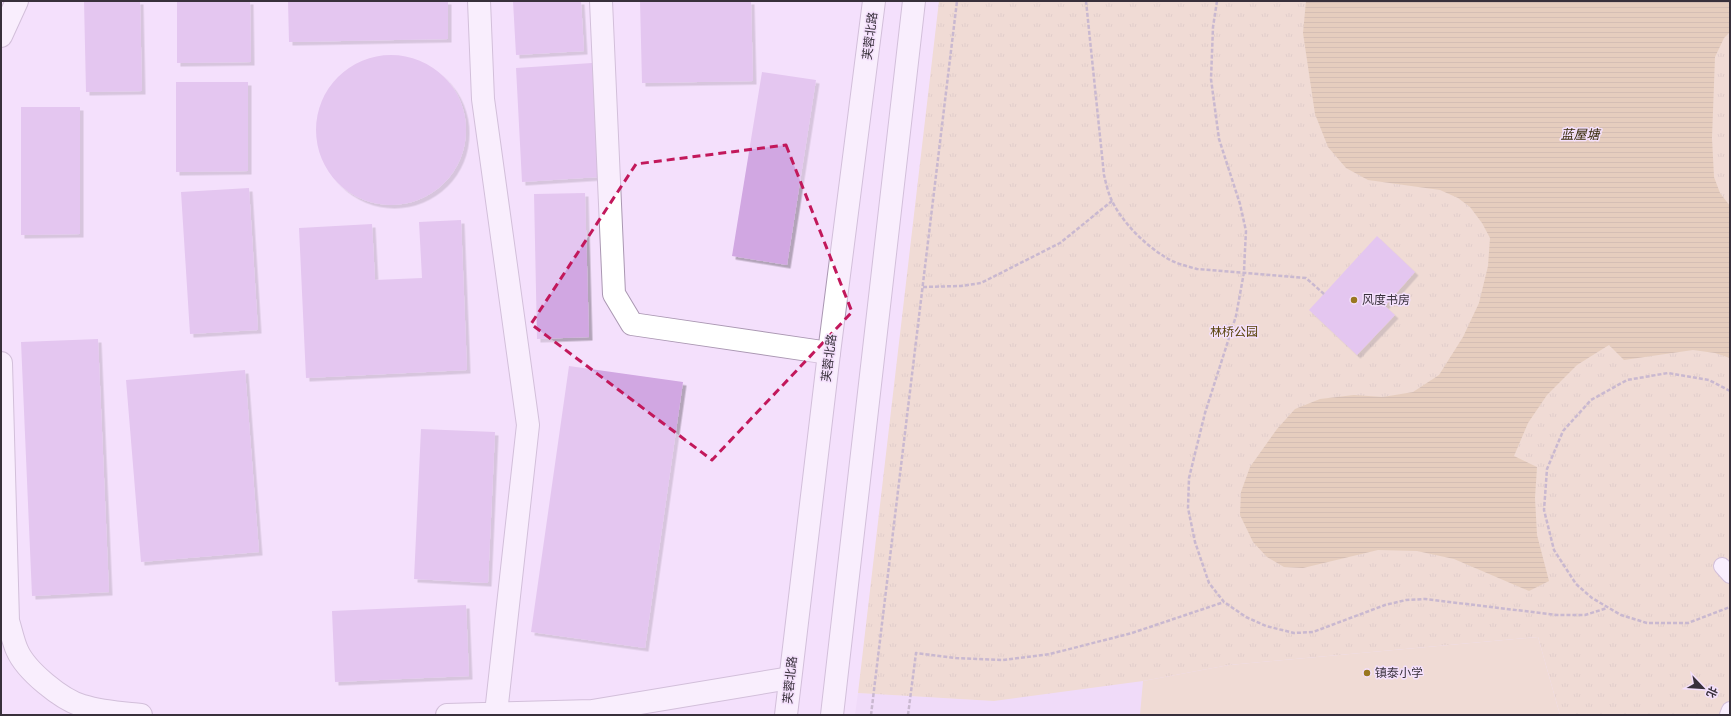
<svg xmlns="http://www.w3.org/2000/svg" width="1731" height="716" font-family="'Fira Sans','Noto Sans SC',sans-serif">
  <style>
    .built { fill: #ecd4f7 }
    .grass { fill: url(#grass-tufts) }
    .pitch { fill: #ead5a6 }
    .water { fill: url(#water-rules) }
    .building { fill: #d1a7e2; filter: url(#shadow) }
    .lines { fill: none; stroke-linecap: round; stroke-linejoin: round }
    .lane-casing { stroke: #aa97b2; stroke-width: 18 }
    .street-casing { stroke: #aa97b2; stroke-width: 24 }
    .secondary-casing { stroke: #aa97b2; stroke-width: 24 }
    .path { stroke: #96889c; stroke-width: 2.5; stroke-dasharray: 4 2; stroke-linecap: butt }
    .lane { stroke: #fff; stroke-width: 16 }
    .street { stroke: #fff; stroke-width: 22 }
    .secondary { stroke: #fff; stroke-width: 22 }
    .marked { fill: none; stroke: #c2185b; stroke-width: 3; stroke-dasharray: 8 5; stroke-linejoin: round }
    .poi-dot { fill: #997720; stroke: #f4e0fc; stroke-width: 1.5 }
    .labels { text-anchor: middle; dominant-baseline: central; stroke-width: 3; stroke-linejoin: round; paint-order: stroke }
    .street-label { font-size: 12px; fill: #38303b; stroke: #f4e0fc }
    .poi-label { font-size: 12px; fill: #38303b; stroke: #f4e0fc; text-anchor: start }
    .park-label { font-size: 12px; fill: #574209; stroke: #f4e0fc }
    .water-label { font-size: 13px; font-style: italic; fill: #382b0b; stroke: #f4e0fc }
  </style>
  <defs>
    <pattern id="grass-tufts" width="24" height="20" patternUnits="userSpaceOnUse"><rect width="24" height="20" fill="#ead5a6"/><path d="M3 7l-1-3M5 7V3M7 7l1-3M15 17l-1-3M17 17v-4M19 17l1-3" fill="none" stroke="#c9b790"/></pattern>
    <pattern id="water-rules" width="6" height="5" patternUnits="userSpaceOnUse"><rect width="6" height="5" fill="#d6b773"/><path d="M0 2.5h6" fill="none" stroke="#af9560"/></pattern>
    <filter id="shadow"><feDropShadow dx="3.5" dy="3.5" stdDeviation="0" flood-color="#0004"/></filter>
  </defs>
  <rect width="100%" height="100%" fill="#f4e0fc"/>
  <path class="built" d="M1229 665 1560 715H855L858 693 994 701Z"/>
  <path class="grass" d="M939 1H1730V715H1560L1538 637 1229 665 1143 681 994 701 858 693Z"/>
  <path class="pitch" d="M1538 637 1560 715H1140L1143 681 1229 665Z"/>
  <path class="water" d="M1306 1H1730V32L1724 38 1715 57 1712 138 1714 177 1720 193 1730 206V358L1715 353 1693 350 1624 360 1609 345 1577 365 1547 395 1528 423 1514 456 1537 467 1535 498 1537 535 1549 581 1529 591 1454 559 1417 551 1378 550 1303 568 1284 567 1267 557 1253 542 1240 515 1241 492 1250 467 1277 429 1295 409 1320 399 1354 395 1383 397 1413 392 1439 375 1463 337 1479 303 1488 266 1490 238 1482 223 1470 207 1458 198 1440 190 1368 180 1346 168 1328 147 1315 114 1303 33Z"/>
  <path class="building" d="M84 1H140L142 91 86 92Z
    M177 1H250L251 62 177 63Z
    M288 1H448V39L289 42Z
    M513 1H581L584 51 516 55Z
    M640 1H751L753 81 642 83Z
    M316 130a75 75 0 1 1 150 0a75 75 0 1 1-150 0Z
    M592 63 599 177 522 182 516 68Z
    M762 72 816 80 787 265 732 256Z
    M176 82H248V171L176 172Z
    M21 107H80V234L21 235Z
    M249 188 258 330 190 334 181 192Z
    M585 193 589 337 537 339 534 194Z
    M461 220 467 370 306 378 299 228 372 224 375 280 422 278 419 222Z
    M1377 236 1415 272 1385 306 1395 315 1357 355 1309 310Z
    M98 339 109 592 32 596 21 342Z
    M569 366 683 382 645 648 531 632Z
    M245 370 259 552 141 562 126 380Z
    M421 429 495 432 488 583 414 579Z
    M466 605 469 676 335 682 332 611Z"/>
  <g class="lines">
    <defs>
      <path id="lane" d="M1722 566 1730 575
        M1728 715 1730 710"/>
      <path id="street" d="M479 1 483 99 528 425 496 713
        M601 1 614 294 632 324 829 353
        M1 36 17 1
        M1 363 8 621C11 630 13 641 17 650 26 671 62 700 83 706 102 712 122 713 141 715
        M447 715 592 711 790 678"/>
      <path id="secondary" d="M786 715 829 353 874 1
        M832 715 914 1"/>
    </defs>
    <use href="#lane" class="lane-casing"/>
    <use href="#street" class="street-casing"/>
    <use href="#secondary" class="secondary-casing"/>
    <path class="path" d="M1086 1 1104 175C1106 183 1108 193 1112 201 1123 223 1144 244 1165 257 1174 263 1186 266 1197 269L1306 278 1324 294
      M1217 1 1213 27 1211 79 1219 139 1240 204 1246 231 1245 250 1244 272 1236 316 1205 413 1189 478 1188 508 1195 542 1209 583 1224 602 1246 617 1266 626 1294 633 1313 632 1385 605 1406 600 1425 599 1557 615H1585L1607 608
      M923 287 961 286 981 283 1060 243 1112 201
      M1730 391 1709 380 1668 373 1627 380 1591 400 1563 431 1547 469 1544 510 1554 550 1576 584 1592 598 1621 615 1647 623H1688L1730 607
      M871 715 957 1
      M908 715 916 653 956 658 1003 660 1050 654 1132 633 1224 602"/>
    <use href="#lane" class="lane"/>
    <use href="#street" class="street"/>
    <use href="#secondary" class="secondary"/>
  </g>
  <path d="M0 0H1731V716H0ZM786 145 852 312 712 460 531 324 636 164Z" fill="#f4e0fc" fill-opacity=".55" fill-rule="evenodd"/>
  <path class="marked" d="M786 145 852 312 712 460 531 324 636 164Z"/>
  <g class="poi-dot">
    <circle cx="1354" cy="300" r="4"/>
    <circle cx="1367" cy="673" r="4"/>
  </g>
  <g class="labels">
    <g class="street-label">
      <text transform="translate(870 36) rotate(-83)">芙蓉北路</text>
      <text transform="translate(829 358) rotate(-83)">芙蓉北路</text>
      <text transform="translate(790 680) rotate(-84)">芙蓉北路</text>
    </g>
    <g class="poi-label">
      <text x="1362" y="300">风度书房</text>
      <text x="1375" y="673">镇泰小学</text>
    </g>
    <g class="park-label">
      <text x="1234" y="332">林桥公园</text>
    </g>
    <g class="water-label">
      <text x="1580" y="134">蓝屋塘</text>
    </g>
  </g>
  <rect width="1731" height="716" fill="none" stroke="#38303b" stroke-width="4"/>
  <g transform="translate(1703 688) rotate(115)" stroke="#f4e0fc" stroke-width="3" paint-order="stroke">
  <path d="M0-3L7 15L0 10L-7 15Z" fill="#38303b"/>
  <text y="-6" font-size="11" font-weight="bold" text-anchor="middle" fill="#38303b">北</text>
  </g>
</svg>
